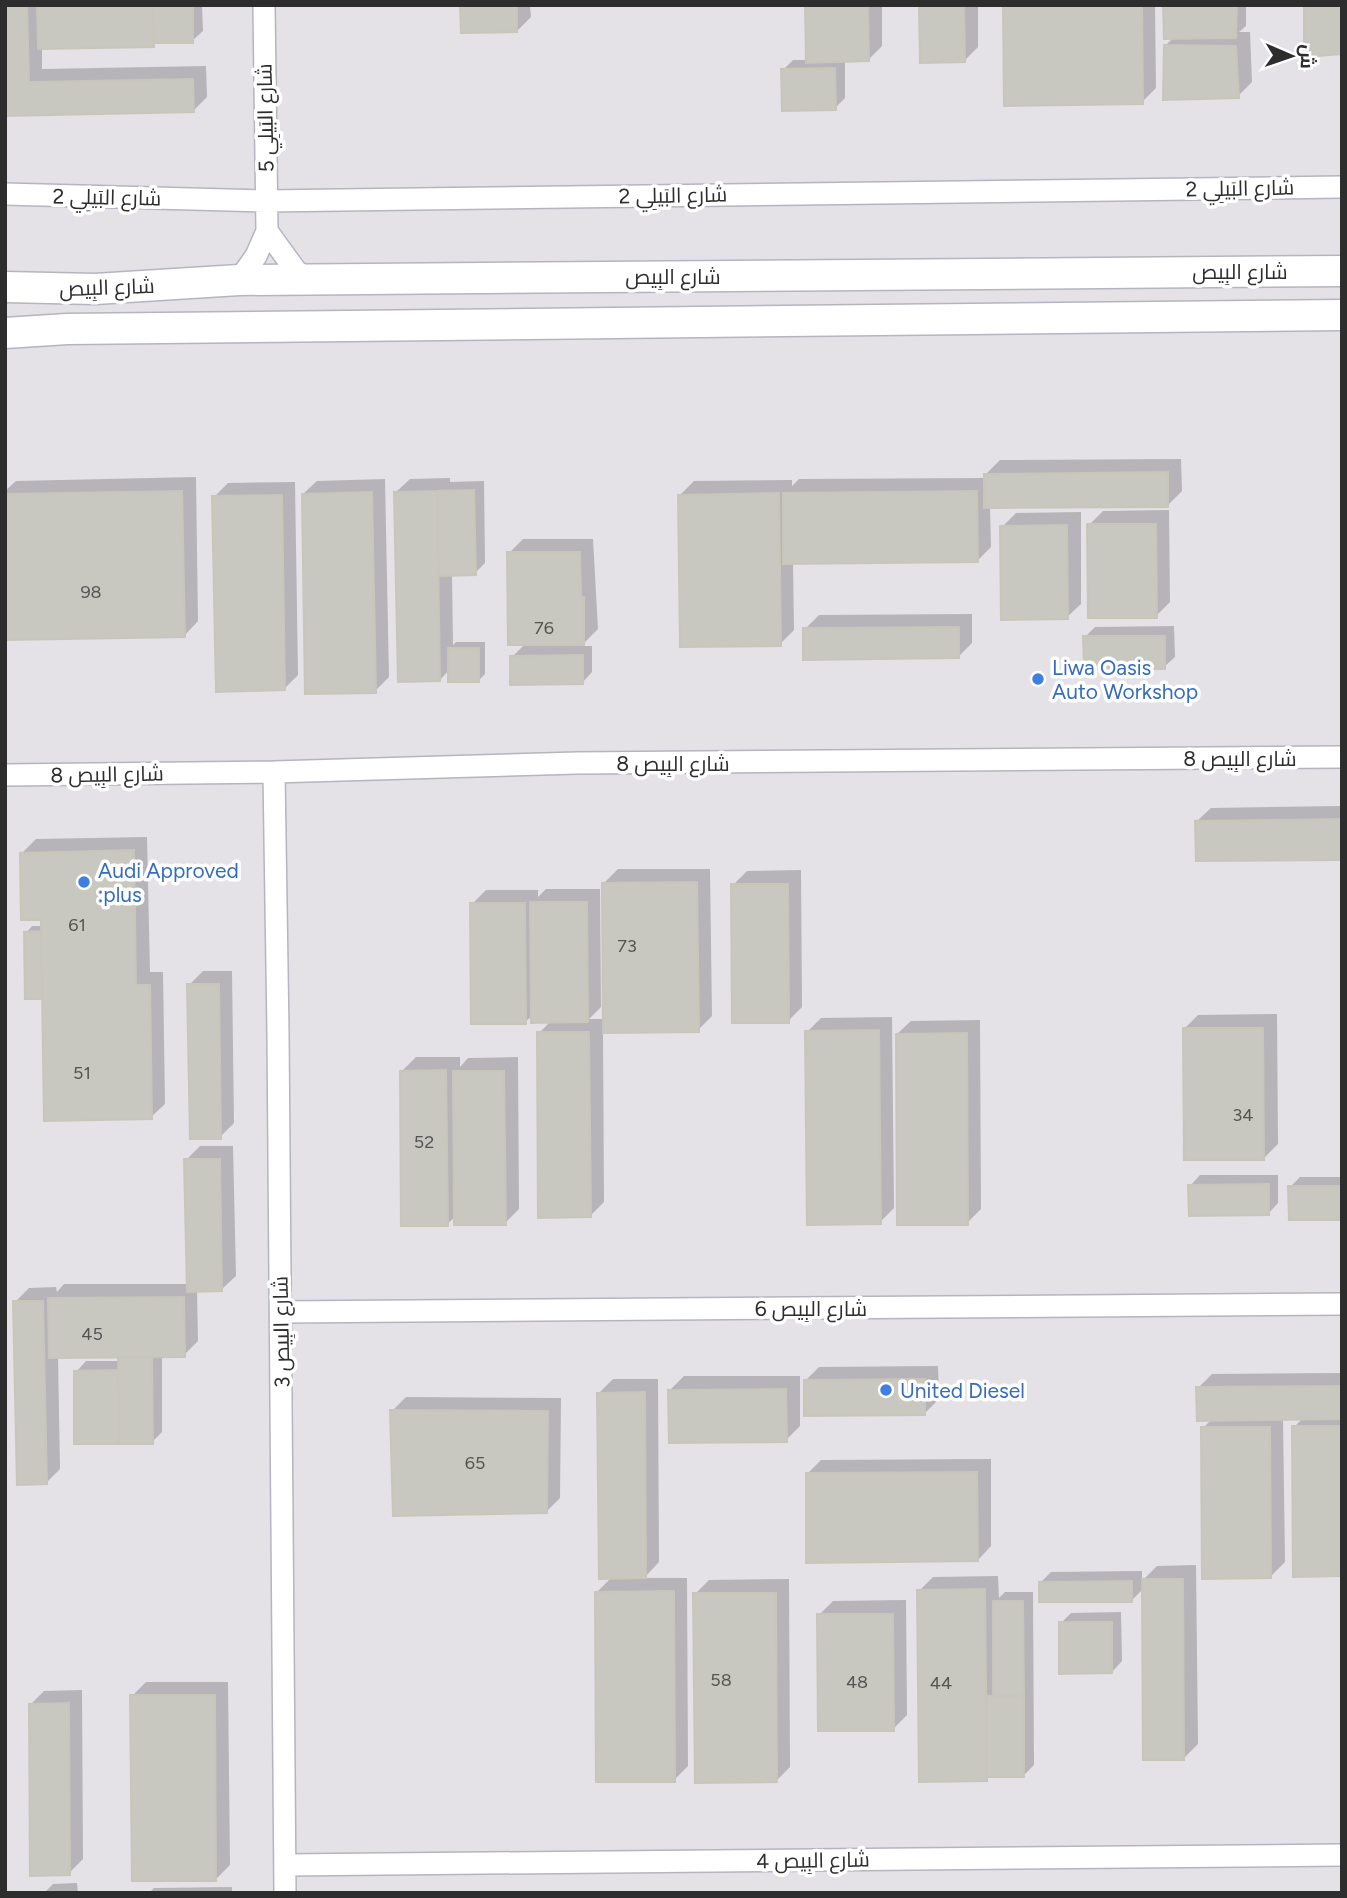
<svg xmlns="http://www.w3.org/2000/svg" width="1347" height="1898" font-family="Figtree,Cairo,sans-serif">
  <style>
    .industrial { fill: #e4e1e7 }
    .shadow { fill: #0003 }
    .building { fill: #c9c8c0; stroke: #c8c6bb; stroke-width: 2 }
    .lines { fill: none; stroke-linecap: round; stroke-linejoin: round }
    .street-casing { stroke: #b5b5bf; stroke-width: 24 }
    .secondary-casing { stroke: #b5b5bf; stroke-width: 33 }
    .street { stroke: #fff; stroke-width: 21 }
    .secondary { stroke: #fff; stroke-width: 30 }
    .shop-dot { fill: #3f7fe0; stroke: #fff; stroke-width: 2.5 }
    .labels { text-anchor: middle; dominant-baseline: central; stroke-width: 7; stroke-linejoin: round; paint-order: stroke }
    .number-label { font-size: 18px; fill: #545452 }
    .street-label { font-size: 21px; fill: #2d2d2d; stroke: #fff }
    .shop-label { font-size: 21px; fill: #366cbe; stroke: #fff; text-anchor: start }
  </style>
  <rect width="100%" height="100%" fill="#edeae2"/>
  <path class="industrial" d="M5 5H1342V1893H5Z"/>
  <path class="shadow" d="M5 5H202L203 31 192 41 157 42 153 45 42 47V69L206 66 207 97 193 111 5 114Z
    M462 5H530L531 17 517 31Z
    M807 5H882V46L868 60H845V98L835 108 783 70 793 60H807Z
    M921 5H978V47L965 60Z
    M1005 5H1155L1156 88 1142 102Z
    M1165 5H1246V26L1239 32H1250L1252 82 1238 96 1166 45 1174 37Z
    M1181 459 1182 491 1168 505 990 506 991 547 977 561 793 562 794 630 780 644 680 495 694 481 792 480V486L799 479 986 478V474L1000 460Z
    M196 477 198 621 185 635 5 638V491L16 481Z
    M450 478V482L484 481 485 563 475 573 452 574 453 645 456 642H485V674L479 680 449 670 440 680 396 492 410 479Z
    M385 479 389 677 375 691 303 494 317 481Z
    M295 482 298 675 284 689 214 497 228 483Z
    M1169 510 1170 602 1156 616 1089 525 1103 511Z
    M1081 512V604L1067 617 1002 527 1016 513Z
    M523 539H593L598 629 581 646H592V672L582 683 512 657 525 644 509 553Z
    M972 614V643L958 657 805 629 819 615Z
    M1174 626 1175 657 1164 667 1085 637 1095 627Z
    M1342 806V858L1197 821 1211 808Z
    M147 837 150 972H163L165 1104 151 1117 44 995 41 997 26 933 32 926H42V918L22 853 36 839Z
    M618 869H710L712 1016 698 1030 603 1031 604 1202 590 1216 539 1033 551 1021 533 1015 525 1022 472 904 486 890H538V897L546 889H600L601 1007 589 1019H605L604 883Z
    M801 870 802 1007 788 1021 733 885 747 871Z
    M203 971H232L234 1123 220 1137 189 985Z
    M1277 1014 1278 1144 1264 1158 1184 1029 1198 1015Z
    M892 1017 894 1208 880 1222 807 1032 821 1018Z
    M980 1020 981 1209 967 1223 897 1034 911 1021Z
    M416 1057H460V1067L468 1058 518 1057 519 1209 505 1223 456 1216 447 1224 402 1071Z
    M200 1146H233L236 1276 222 1289 197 1290 198 1341 184 1355H162V1432L152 1442 76 1443V1372L86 1361H120L123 1355 58 1356 60 1469 46 1483 15 1302 29 1288 56 1287 57 1292 64 1284H188L186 1160Z
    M1200 1175H1278V1203L1268 1214 1190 1186Z
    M1300 1177H1342V1218L1290 1187Z
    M938 1366 939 1399 925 1413 805 1381 819 1367Z
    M1342 1373V1575L1294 1427 1303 1418H1283L1285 1562 1271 1576 1203 1428 1212 1419 1198 1388 1212 1374Z
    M684 1376H800V1426L786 1440 670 1390Z
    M613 1379H658L659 1562 644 1578H687L688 1766 674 1780 597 1592 612 1577 599 1393Z
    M406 1397 561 1398 560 1498 547 1511 392 1411Z
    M991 1459V1546L978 1560 807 1474 821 1460Z
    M1196 1565 1198 1744 1184 1758 1144 1588 1132 1600 1040 1583 1051 1572 1142 1571V1581L1157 1566Z
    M998 1576 999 1598 1005 1592H1033L1034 1765 1024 1775 990 1776 986 1780 919 1591 933 1577Z
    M789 1579 790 1767 776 1781 695 1594 709 1580Z
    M906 1600 907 1715 893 1729 819 1615 833 1601Z
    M1121 1612 1122 1661 1112 1672 1061 1623 1071 1613Z
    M146 1682H228L230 1865 216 1879 132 1696Z
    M82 1690 83 1859 69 1873 30 1705 44 1691Z
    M77 1883 78 1893H44L53 1884Z
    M232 1887V1893H149L154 1888Z"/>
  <path class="building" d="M5 5H27L29 82 193 79 194 112 5 116Z
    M37 5H153L154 47 38 49Z
    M153 5H193V43H154Z
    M460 5H517V32L461 33Z
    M805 5H868L869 61 806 63Z
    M919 5H964L965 62 920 63Z
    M1003 5H1142L1143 104 1004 106Z
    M1163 5H1237L1236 38 1164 39Z
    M1304 5H1342V54L1304 57Z
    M1164 45 1236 46 1239 98 1163 100Z
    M835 68 836 110 782 111 781 69Z
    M1168 472V507L984 508V474Z
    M474 490 476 575 439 576 437 491Z
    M182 491 185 637 5 640V494Z
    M437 491 440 681 398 682 394 492Z
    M977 491 978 562 783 564V493Z
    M372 492 376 693 305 694 302 494Z
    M779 493 781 646 680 647 678 495Z
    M282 495 285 690 216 692 212 496Z
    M1087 524H1156L1157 618H1088Z
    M1067 525 1068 619 1001 620 1000 526Z
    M507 552H580L581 597H584V645H508Z
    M959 627V658L803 660V628Z
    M1083 636H1165V669H1084Z
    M448 648H479V682H448Z
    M583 655V684L510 685V656Z
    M1342 819V860L1196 861 1195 821Z
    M134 850 136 985H150L152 1119 44 1121 41 920H21L20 853Z
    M697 882 699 1032 603 1033 602 883Z
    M731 884H788L789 1023H732Z
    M530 902H587L588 1022 531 1023Z
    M470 903H525L526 1024H471Z
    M41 931 42 999H25L24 932Z
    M187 984H219L221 1139H190Z
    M1183 1028H1263L1264 1160H1184Z
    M879 1030 881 1224 807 1225 805 1031Z
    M537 1032H589L591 1217 538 1218Z
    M967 1033 968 1225H897L896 1034Z
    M446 1070 448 1226H401L400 1071Z
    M453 1071H504L506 1225H454Z
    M184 1159H220L222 1291 187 1292Z
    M1269 1184V1215L1189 1216 1188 1185Z
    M1288 1186H1342V1220H1289Z
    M184 1297 185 1357 49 1358 48 1298Z
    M13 1301H43L47 1484 17 1485Z
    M118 1357H152L153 1444H119Z
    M118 1370 119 1444H74V1371Z
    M925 1379V1415L804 1416V1380Z
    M1342 1386V1419L1197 1421 1196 1387Z
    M786 1389 787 1442 669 1443 668 1390Z
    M645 1392 646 1578 599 1579 597 1393Z
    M390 1410 548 1411 547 1513 393 1516Z
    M1292 1426H1342V1576L1293 1577Z
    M1201 1427H1270L1271 1578 1202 1579Z
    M977 1472 978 1561 806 1563V1473Z
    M1142 1579H1183L1184 1760H1143Z
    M1132 1581V1602H1039V1582Z
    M985 1589 987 1781 919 1782 917 1590Z
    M674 1591 675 1782H596L595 1592Z
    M693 1593H776L777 1782 695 1783Z
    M993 1601H1023L1024 1696H993Z
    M817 1614H893L894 1731H818Z
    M1059 1622H1112V1673L1059 1674Z
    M130 1695H215L216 1881H132Z
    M986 1696H1024V1777H987Z
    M69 1703 70 1875 30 1876 29 1704Z"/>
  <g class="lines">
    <defs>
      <path id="street" d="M5 194 266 201 1342 187
        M267 231 296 271 308 279
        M239 280 256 256 267 231 264 5
        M274 772 278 1033 285 1893
        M5 775 274 772 577 763 1342 757
        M281 1312 1342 1304
        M285 1865 1342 1855"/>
      <path id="secondary" d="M5 287 95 289 239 280 1342 271
        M5 333 67 329 1342 315"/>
    </defs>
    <use href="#street" class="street-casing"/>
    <use href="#secondary" class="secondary-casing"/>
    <use href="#street" class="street"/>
    <use href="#secondary" class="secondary"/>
  </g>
  <g class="shop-dot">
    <circle cx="1038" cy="679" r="7"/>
    <circle cx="84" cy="882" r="7"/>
    <circle cx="886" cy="1390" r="7"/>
  </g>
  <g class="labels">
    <g class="number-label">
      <text x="91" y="592">98</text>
      <text x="544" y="628">76</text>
      <text x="77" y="925">61</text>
      <text x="627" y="946">73</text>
      <text x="82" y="1073">51</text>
      <text x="1243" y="1115">34</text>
      <text x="424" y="1142">52</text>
      <text x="92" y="1334">45</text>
      <text x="475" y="1463">65</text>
      <text x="721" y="1680">58</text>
      <text x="857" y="1682">48</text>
      <text x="941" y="1683">44</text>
    </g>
    <g class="street-label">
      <text transform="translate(265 118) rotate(-91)">شارع البَيلِي 5</text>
      <text transform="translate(1240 188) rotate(-1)">شارع البَيلِي 2</text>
      <text transform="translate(673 195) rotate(-1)">شارع البَيلِي 2</text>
      <text transform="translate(107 197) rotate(1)">شارع البَيلِي 2</text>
      <text x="1240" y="271">شارع البِيص</text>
      <text x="673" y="276">شارع البِيص</text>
      <text transform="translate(107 287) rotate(-2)">شارع البِيص</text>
      <text x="1240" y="758">شارع البِيص 8</text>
      <text x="673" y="763">شارع البِيص 8</text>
      <text transform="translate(107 774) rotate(-1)">شارع البِيص 8</text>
      <text x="811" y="1308">شارع البِيص 6</text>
      <text transform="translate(281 1332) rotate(-91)">شارع البِيص 3</text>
      <text transform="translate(813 1860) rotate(-1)">شارع البِيص 4</text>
    </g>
    <g class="shop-label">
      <text x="1052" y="667">Liwa Oasis<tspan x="1052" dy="24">Auto Workshop</tspan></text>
      <text x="98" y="870">Audi Approved<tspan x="98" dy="24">:plus</tspan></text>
      <text x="900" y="1390">United Diesel</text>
    </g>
  </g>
  <rect width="1347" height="1898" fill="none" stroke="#2d2d2d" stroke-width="14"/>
  <g transform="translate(1291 56) rotate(92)" stroke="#ffffff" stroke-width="5" paint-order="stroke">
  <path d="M0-5L12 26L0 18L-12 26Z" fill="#2d2d2d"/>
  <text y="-10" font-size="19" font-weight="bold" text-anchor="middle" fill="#2d2d2d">ش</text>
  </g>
</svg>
